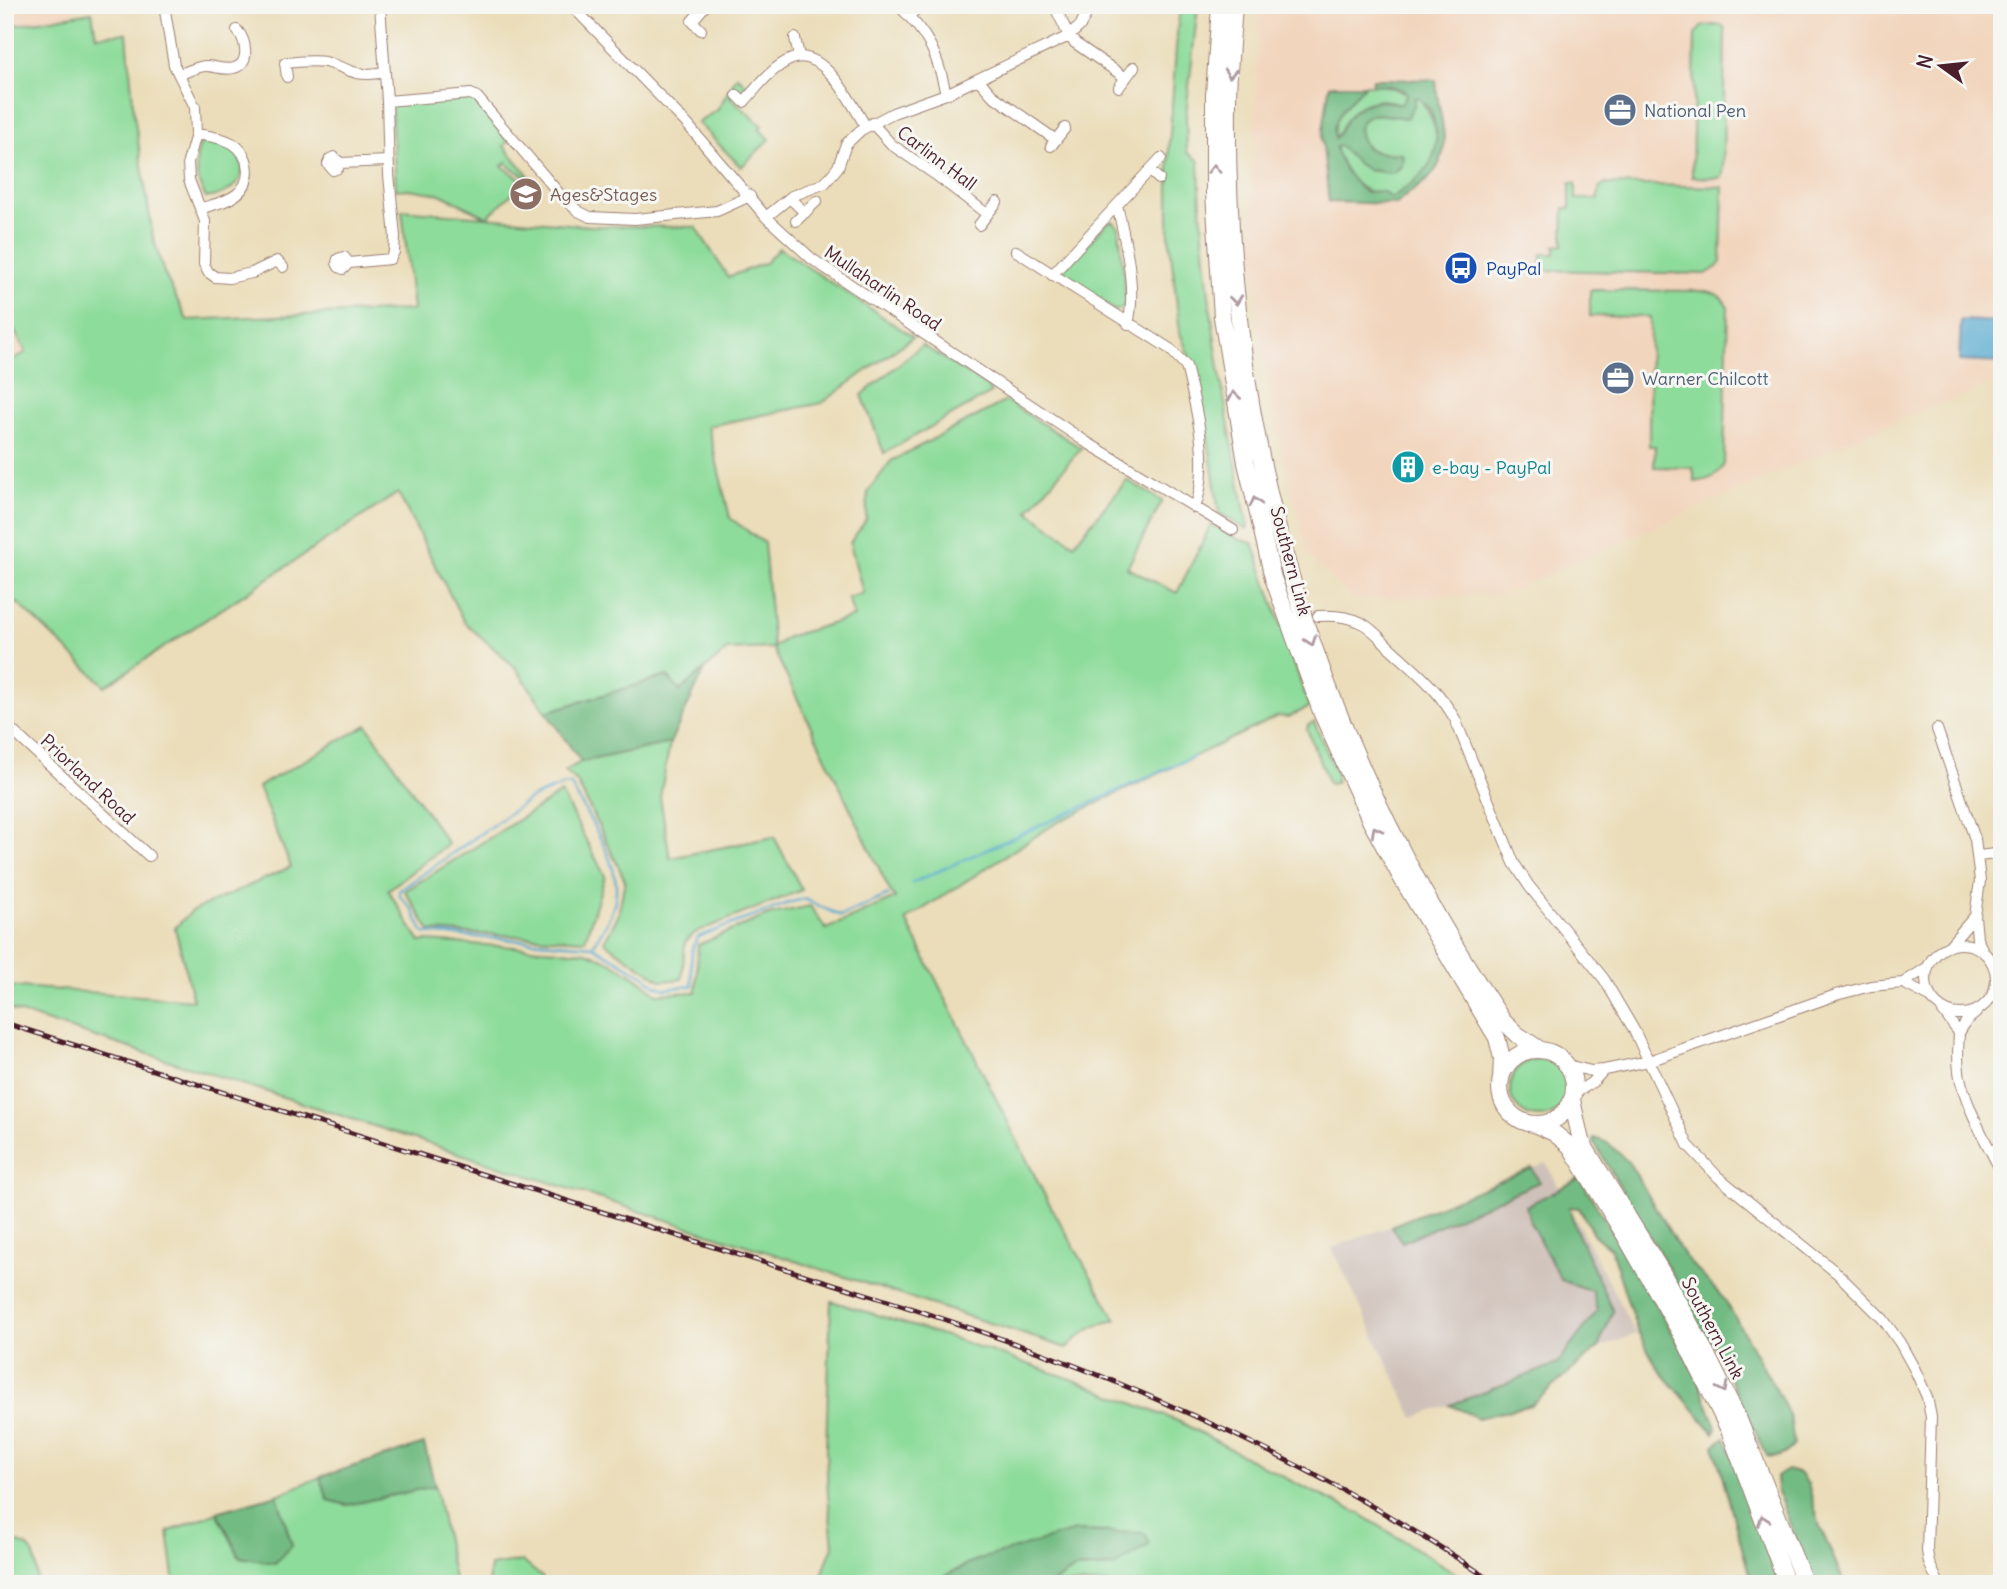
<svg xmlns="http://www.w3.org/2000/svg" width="2007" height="1589" font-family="Delius,sans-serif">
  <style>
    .built { fill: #f2d5bd }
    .industrial { fill: #cfc1ba }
    .green { fill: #8edc9b; stroke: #6c7e63; stroke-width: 2 }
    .forest { fill: #72bc83; stroke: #5e6e57; stroke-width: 2; fill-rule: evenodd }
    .water { fill: #53a8cf; stroke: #4e647d; stroke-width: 2 }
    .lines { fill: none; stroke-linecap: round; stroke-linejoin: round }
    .stream { stroke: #53a8cf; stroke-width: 2.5 }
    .street-casing { stroke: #9a7e72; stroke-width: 12 }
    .primary-casing { stroke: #9a7e72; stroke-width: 18 }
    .street { stroke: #fff; stroke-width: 10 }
    .primary { stroke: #fff; stroke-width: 16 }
    .rail-casing { stroke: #4a1f2b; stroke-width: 5 }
    .rail { stroke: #f6f6f2; stroke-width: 2.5; stroke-dasharray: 8; stroke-linecap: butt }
    .oneway { stroke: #ae9aa0 }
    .labels { text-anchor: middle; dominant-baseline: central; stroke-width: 6; stroke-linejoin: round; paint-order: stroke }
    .service-label { font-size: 18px; fill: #4e5e75; stroke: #f6f6f2; text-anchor: start }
    .street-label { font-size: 18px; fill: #4a1f2b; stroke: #f6f6f2 }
    .education-label { font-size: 18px; fill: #785e54; stroke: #f6f6f2; text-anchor: start }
    .transit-label { font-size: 18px; fill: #164399; stroke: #f6f6f2; text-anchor: start }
    .culture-label { font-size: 18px; fill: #0d838f; stroke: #f6f6f2; text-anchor: start }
  </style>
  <rect width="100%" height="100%" fill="#f6f6f2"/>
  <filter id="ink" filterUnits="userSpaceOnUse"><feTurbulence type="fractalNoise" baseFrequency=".0143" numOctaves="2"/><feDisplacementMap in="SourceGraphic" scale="14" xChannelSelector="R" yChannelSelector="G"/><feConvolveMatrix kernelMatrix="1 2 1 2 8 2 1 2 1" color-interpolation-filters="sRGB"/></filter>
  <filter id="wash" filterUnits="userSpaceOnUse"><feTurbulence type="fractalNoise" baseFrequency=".00686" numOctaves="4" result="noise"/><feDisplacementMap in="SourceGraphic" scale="28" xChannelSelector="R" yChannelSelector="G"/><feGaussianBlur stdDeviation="1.57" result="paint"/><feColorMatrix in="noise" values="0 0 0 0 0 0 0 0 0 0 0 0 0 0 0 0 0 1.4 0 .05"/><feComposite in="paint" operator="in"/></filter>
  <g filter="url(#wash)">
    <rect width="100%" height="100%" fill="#ebddb9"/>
    <path class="built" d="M5 5H77L71 14 5 26Z
      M1259 5H2002V382L1904 417 1504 594 1353 599 1308 556 1273 411 1257 315 1252 242V199Z
      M5 314 26 352 5 363Z"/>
    <path class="industrial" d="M1546 1163 1636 1334 1414 1418 1332 1248 1391 1226Z"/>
    <path class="green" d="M1182 5H1198L1186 114 1187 152 1199 161C1202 285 1224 406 1248 527L1246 529 1219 513 1205 418 1193 366 1180 333 1169 235V148L1178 21Z
      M92 12 96 36 127 33 134 115 153 237 164 273 187 320 413 310 402 210 591 226 696 227 728 277 765 263 779 248 913 337 822 403 708 426 730 518 764 543 773 648 787 637 854 617 848 598 863 593 850 543 866 520 868 492 891 461 1006 401 1081 448 1028 511 1074 544 1127 480 1162 501 1127 568 1177 593 1211 525 1240 540 1253 543 1309 707 1289 717 1278 716 1056 823 906 920 1045 1196 1116 1320C1095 1324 1081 1333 1067 1348L5 1008 7 986 193 1000 175 928 192 911 291 867 258 787 367 725 448 844 388 890 420 942 426 941 586 952C612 961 637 976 657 994L696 992 698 945 768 915 810 906 826 929 895 898 889 889 773 648 727 650 680 691 667 676 546 712 516 668 464 622 398 493 105 686 17 602 5 613V365L26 352 5 314V27Z
      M1721 25 1725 28 1723 176 1719 178 1692 177 1695 35 1702 26Z
      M737 76 748 86 744 91 739 87 730 97 762 126 759 129 770 139 741 167 698 123 718 109Z
      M1365 85H1382L1407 93 1401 104C1363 91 1357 114 1335 138 1330 117 1352 98 1365 85Z
      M464 97 473 99 509 141 504 146 529 176 527 177 510 167 507 162 502 166 521 179 515 185 518 188 487 217 440 194 409 189 396 190 391 106 393 104Z
      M1415 98H1419C1454 145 1436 170 1391 198 1355 190 1348 181 1334 146H1340C1346 151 1351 159 1357 163 1371 173 1395 178 1403 161L1401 153C1379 155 1362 153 1359 128 1367 106 1390 117 1407 118Z
      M201 142C253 142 258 190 206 198 195 179 193 162 201 142Z
      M1570 183H1576V199H1598L1599 189 1605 184 1723 187 1721 262 1717 267 1706 274 1541 270 1542 254H1555V246L1563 245 1564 208H1570Z
      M1108 222H1114L1119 228 1126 300 1123 308 1115 311 1063 277 1062 271Z
      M1590 290 1705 291C1716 292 1723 297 1728 307L1724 464C1719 477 1707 480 1695 482L1693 468 1654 467 1655 446H1649L1650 317 1590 316Z
      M922 345 988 387 991 393 884 453 862 395Z
      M1314 722 1336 772V783L1329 784 1307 729 1308 726Z
      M670 743 660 797 670 858 774 837 802 890 696 932 685 942 682 979 662 981 604 942 618 916 625 880 577 782 565 771 581 762Z
      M561 793 605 876 585 940 430 931 405 891Z
      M1510 1088a29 29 0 1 1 58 0a29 29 0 1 1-58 0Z
      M831 1301 955 1339 1074 1380 1180 1422 1295 1483 1360 1514 1455 1573 1443 1584H1051L1075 1569 1114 1567 977 1560 938 1579 933 1584H818L833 1546 828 1495 826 1450Z
      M320 1477 328 1500 347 1505 435 1486 455 1584H175L168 1532 217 1512 240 1557 292 1546 277 1495Z
      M5 1540C38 1545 35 1554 37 1584H5Z
      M522 1561 542 1577 545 1584H488L490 1566Z"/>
    <path class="forest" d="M1373 79 1436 80C1436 114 1457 146 1431 176 1421 188 1406 192 1397 204L1329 202 1322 138 1329 88 1330 85H1365C1353 98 1329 118 1335 138 1341 132 1343 125 1347 119 1360 100 1379 98 1401 104L1407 93C1398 86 1384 84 1372 85ZM1415 98H1419C1421 101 1424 103 1427 106 1431 111 1434 120 1435 127 1443 162 1418 181 1391 198L1382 191 1365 192C1350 180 1341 165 1335 147L1340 146 1357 163 1370 171C1382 167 1389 181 1402 165L1403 155C1383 151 1362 159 1359 128 1367 106 1390 117 1407 118L1414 106Z
      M705 669 670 743 581 762 546 712 667 676 680 691Z
      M1594 1138 1608 1143 1629 1163 1684 1256 1725 1300 1777 1391 1790 1417 1794 1445C1786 1454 1779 1459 1767 1456L1716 1349 1701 1329 1669 1269 1593 1141Z
      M1532 1168 1539 1182 1402 1242 1391 1226Z
      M1580 1178 1693 1367 1716 1428 1714 1433 1657 1367 1637 1330 1611 1249 1594 1235 1579 1208 1569 1207 1576 1230 1613 1311 1598 1348 1531 1405 1478 1418 1450 1405 1557 1364 1597 1311 1592 1291 1561 1280 1530 1222 1526 1206Z
      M1725 1437 1782 1584H1752L1714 1446Z
      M424 1444 435 1486 347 1505 328 1500 320 1477Z
      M1787 1470 1800 1474 1808 1484 1820 1527 1845 1584H1813L1777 1490 1776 1477Z
      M277 1495 292 1546 275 1563 240 1557 217 1512Z
      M1075 1531 1145 1533 1150 1544 1114 1567 1075 1569 1051 1584H933L938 1579 977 1560Z"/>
    <path class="water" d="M1961 320 2002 322V363L1959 361Z"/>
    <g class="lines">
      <path class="stream" d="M912 883 1193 757
        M593 946C604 928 618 907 616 885 614 854 585 813 571 785L562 786 531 798 399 891 400 896 412 909 424 933 593 946 646 977 655 985 665 989 692 986C692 970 688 951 698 937L791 902 804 899 841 916 889 895"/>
    </g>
  </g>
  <g filter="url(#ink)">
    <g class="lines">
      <defs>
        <path id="street" d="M164 5 174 65 195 107 196 134 188 162 189 180 205 221 204 264 208 272 215 277 229 278 252 273 277 261 283 267
          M571 5 687 124 766 217 812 259 1086 442 1233 530
          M898 5C929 35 937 53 946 94
          M1054 5 1069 36 1075 43 1126 78
          M908 16 922 5
          M701 30 692 21 706 5
          M795 38 799 56
          M179 74C188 72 197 66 206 66 214 66 226 71 234 68 251 64 246 40 237 30
          M287 77 285 63C298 62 312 60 325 62 353 69 351 78 384 72
          M978 79 992 95 1056 140
          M1119 87 1134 67
          M737 95 744 102C757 87 773 66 792 59 824 46 853 106 866 127
          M387 101 471 94 477 97 563 198 578 211 590 217 635 219 717 211 750 196
          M872 123 892 145 936 175 987 214
          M196 134C208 136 221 137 232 143 250 154 254 180 237 194 227 202 213 205 202 208
          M1051 146 1065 128
          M340 163 338 168 333 170 328 164 330 159 334 157 340 163 388 161
          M1150 171 1159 179
          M790 198 805 213
          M1117 205 1161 158
          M766 217 792 196 825 183 838 167 846 144 861 130 893 113 946 94 1069 36 1080 26 1091 5
          M796 221 817 201
          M979 225 997 202
          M1016 251 1170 349 1186 366C1197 411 1211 464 1195 508
          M349 263 344 257 338 259 337 263 339 267 343 269 349 263 390 259 394 252 395 237 389 175 387 101 380 5
          M1052 275 1117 205C1125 239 1137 290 1128 324
          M1318 616C1333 615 1347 616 1360 622 1372 628 1380 638 1389 647 1416 672 1436 686 1455 719L1514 863 1529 886 1604 979 1634 1030 1688 1145 1718 1177 1837 1273 1883 1319 1900 1343 1915 1370 1927 1397 1931 1417 1927 1551 1929 1563 1939 1584
          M5 724 149 856
          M1937 729 1975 839 1980 881 1975 916 1977 939 1985 954
          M1979 856 2002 853
          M1926 979a35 35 0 1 1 70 0a35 35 0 1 1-70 0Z
          M1949 946 1975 916
          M1903 983 1930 997
          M1942 1010 1959 1033 1967 1020 1976 1013
          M1959 1033C1958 1049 1957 1066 1961 1082 1970 1114 1987 1144 2002 1173
          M1567 1065 1591 1071 1604 1070 1649 1061 1836 995 1871 986 1903 983 1928 967
          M1574 1094 1594 1081 1604 1070"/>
        <path id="primary" d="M1220 5 1214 95V193L1222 317 1246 463 1273 578 1322 714 1371 822 1402 879 1497 1038 1502 1058 1501 1080
          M1234 5C1232 37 1228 70 1228 102 1224 441 1314 740 1503 1021L1518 1035 1539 1049
          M1500 1087a37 37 0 1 1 74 0a37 37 0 1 1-74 0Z
          M1572 1100 1581 1141 1663 1274 1706 1353 1739 1420 1805 1584
          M1534 1124 1554 1133 1570 1146 1624 1234 1683 1337 1729 1430 1787 1584"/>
      </defs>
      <use href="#street" class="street-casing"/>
      <use href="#primary" class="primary-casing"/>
      <use href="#street" class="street"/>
      <use href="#primary" class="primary"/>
      <defs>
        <path id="rail" d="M5 1023C227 1094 449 1164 672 1234 812 1278 954 1318 1091 1372 1233 1429 1370 1497 1496 1584"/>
      </defs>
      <use href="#rail" class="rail-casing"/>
      <use href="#rail" class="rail"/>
    </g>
    <defs><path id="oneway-chevron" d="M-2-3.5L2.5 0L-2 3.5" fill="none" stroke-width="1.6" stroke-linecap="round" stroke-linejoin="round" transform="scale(1.75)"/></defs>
    <g class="oneway">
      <use href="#oneway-chevron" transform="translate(1230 73) rotate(94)"/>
      <use href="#oneway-chevron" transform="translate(1214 169) rotate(-90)"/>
      <use href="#oneway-chevron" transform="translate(1236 300) rotate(83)"/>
      <use href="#oneway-chevron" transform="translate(1234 396) rotate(-99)"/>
      <use href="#oneway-chevron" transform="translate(1255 502) rotate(-103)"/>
      <use href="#oneway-chevron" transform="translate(1311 641) rotate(70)"/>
      <use href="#oneway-chevron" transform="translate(1376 831) rotate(-118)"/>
      <use href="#oneway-chevron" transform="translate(1723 1388) rotate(64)"/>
      <use href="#oneway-chevron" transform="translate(1763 1520) rotate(-110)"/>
    </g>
  </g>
  <defs>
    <symbol id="office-disc" viewBox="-11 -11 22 22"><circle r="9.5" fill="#5c6f8a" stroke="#f6f6f2"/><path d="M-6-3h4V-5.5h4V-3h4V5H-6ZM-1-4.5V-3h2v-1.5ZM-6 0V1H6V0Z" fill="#fff"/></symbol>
    <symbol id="school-disc" viewBox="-11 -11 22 22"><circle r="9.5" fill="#8d6e63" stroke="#f6f6f2"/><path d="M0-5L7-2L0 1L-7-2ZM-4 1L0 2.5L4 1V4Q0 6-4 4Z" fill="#fff"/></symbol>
    <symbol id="bus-disc" viewBox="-11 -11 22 22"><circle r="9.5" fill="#1a4fb4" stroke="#f6f6f2"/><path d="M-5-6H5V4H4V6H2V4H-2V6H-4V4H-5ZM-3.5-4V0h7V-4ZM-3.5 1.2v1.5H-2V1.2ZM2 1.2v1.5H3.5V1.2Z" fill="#fff"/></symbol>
    <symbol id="building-disc" viewBox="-11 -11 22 22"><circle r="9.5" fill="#0f9aa8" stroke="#f6f6f2"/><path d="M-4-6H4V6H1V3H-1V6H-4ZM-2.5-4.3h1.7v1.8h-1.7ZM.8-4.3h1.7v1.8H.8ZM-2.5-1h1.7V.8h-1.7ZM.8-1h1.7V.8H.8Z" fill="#fff"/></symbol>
  </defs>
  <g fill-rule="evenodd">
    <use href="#office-disc" x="1601" y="91" width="38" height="38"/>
    <use href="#school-disc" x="507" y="175" width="38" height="38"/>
    <use href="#bus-disc" x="1442" y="249" width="38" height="38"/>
    <use href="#office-disc" x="1599" y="359" width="38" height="38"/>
    <use href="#building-disc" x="1389" y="448" width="38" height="38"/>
  </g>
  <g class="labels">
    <g class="service-label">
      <text x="1644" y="110">National Pen</text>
      <text x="1642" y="378">Warner Chilcott</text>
    </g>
    <g class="street-label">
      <text transform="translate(937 158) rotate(37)">Carlinn Hall</text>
      <text transform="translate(883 288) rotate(34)">Mullaharlin Road</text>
      <text transform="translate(1291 561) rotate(75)">Southern Link</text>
      <text transform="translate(88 779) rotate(43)">Priorland Road</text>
      <text transform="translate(1713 1328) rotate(62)">Southern Link</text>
    </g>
    <g class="education-label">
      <text x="550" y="194">Ages&amp;Stages</text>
    </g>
    <g class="transit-label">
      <text x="1486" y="268">PayPal</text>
    </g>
    <g class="culture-label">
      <text x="1432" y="467">e-bay - PayPal</text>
    </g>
  </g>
  <rect width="2007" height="1589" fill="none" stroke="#f6f6f2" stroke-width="28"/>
  <g transform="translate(1941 66) rotate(285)" stroke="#f6f6f2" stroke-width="5" paint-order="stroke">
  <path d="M0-5L12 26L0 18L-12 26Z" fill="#4a1f2b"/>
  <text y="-10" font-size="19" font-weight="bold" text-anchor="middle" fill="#4a1f2b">N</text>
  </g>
</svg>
